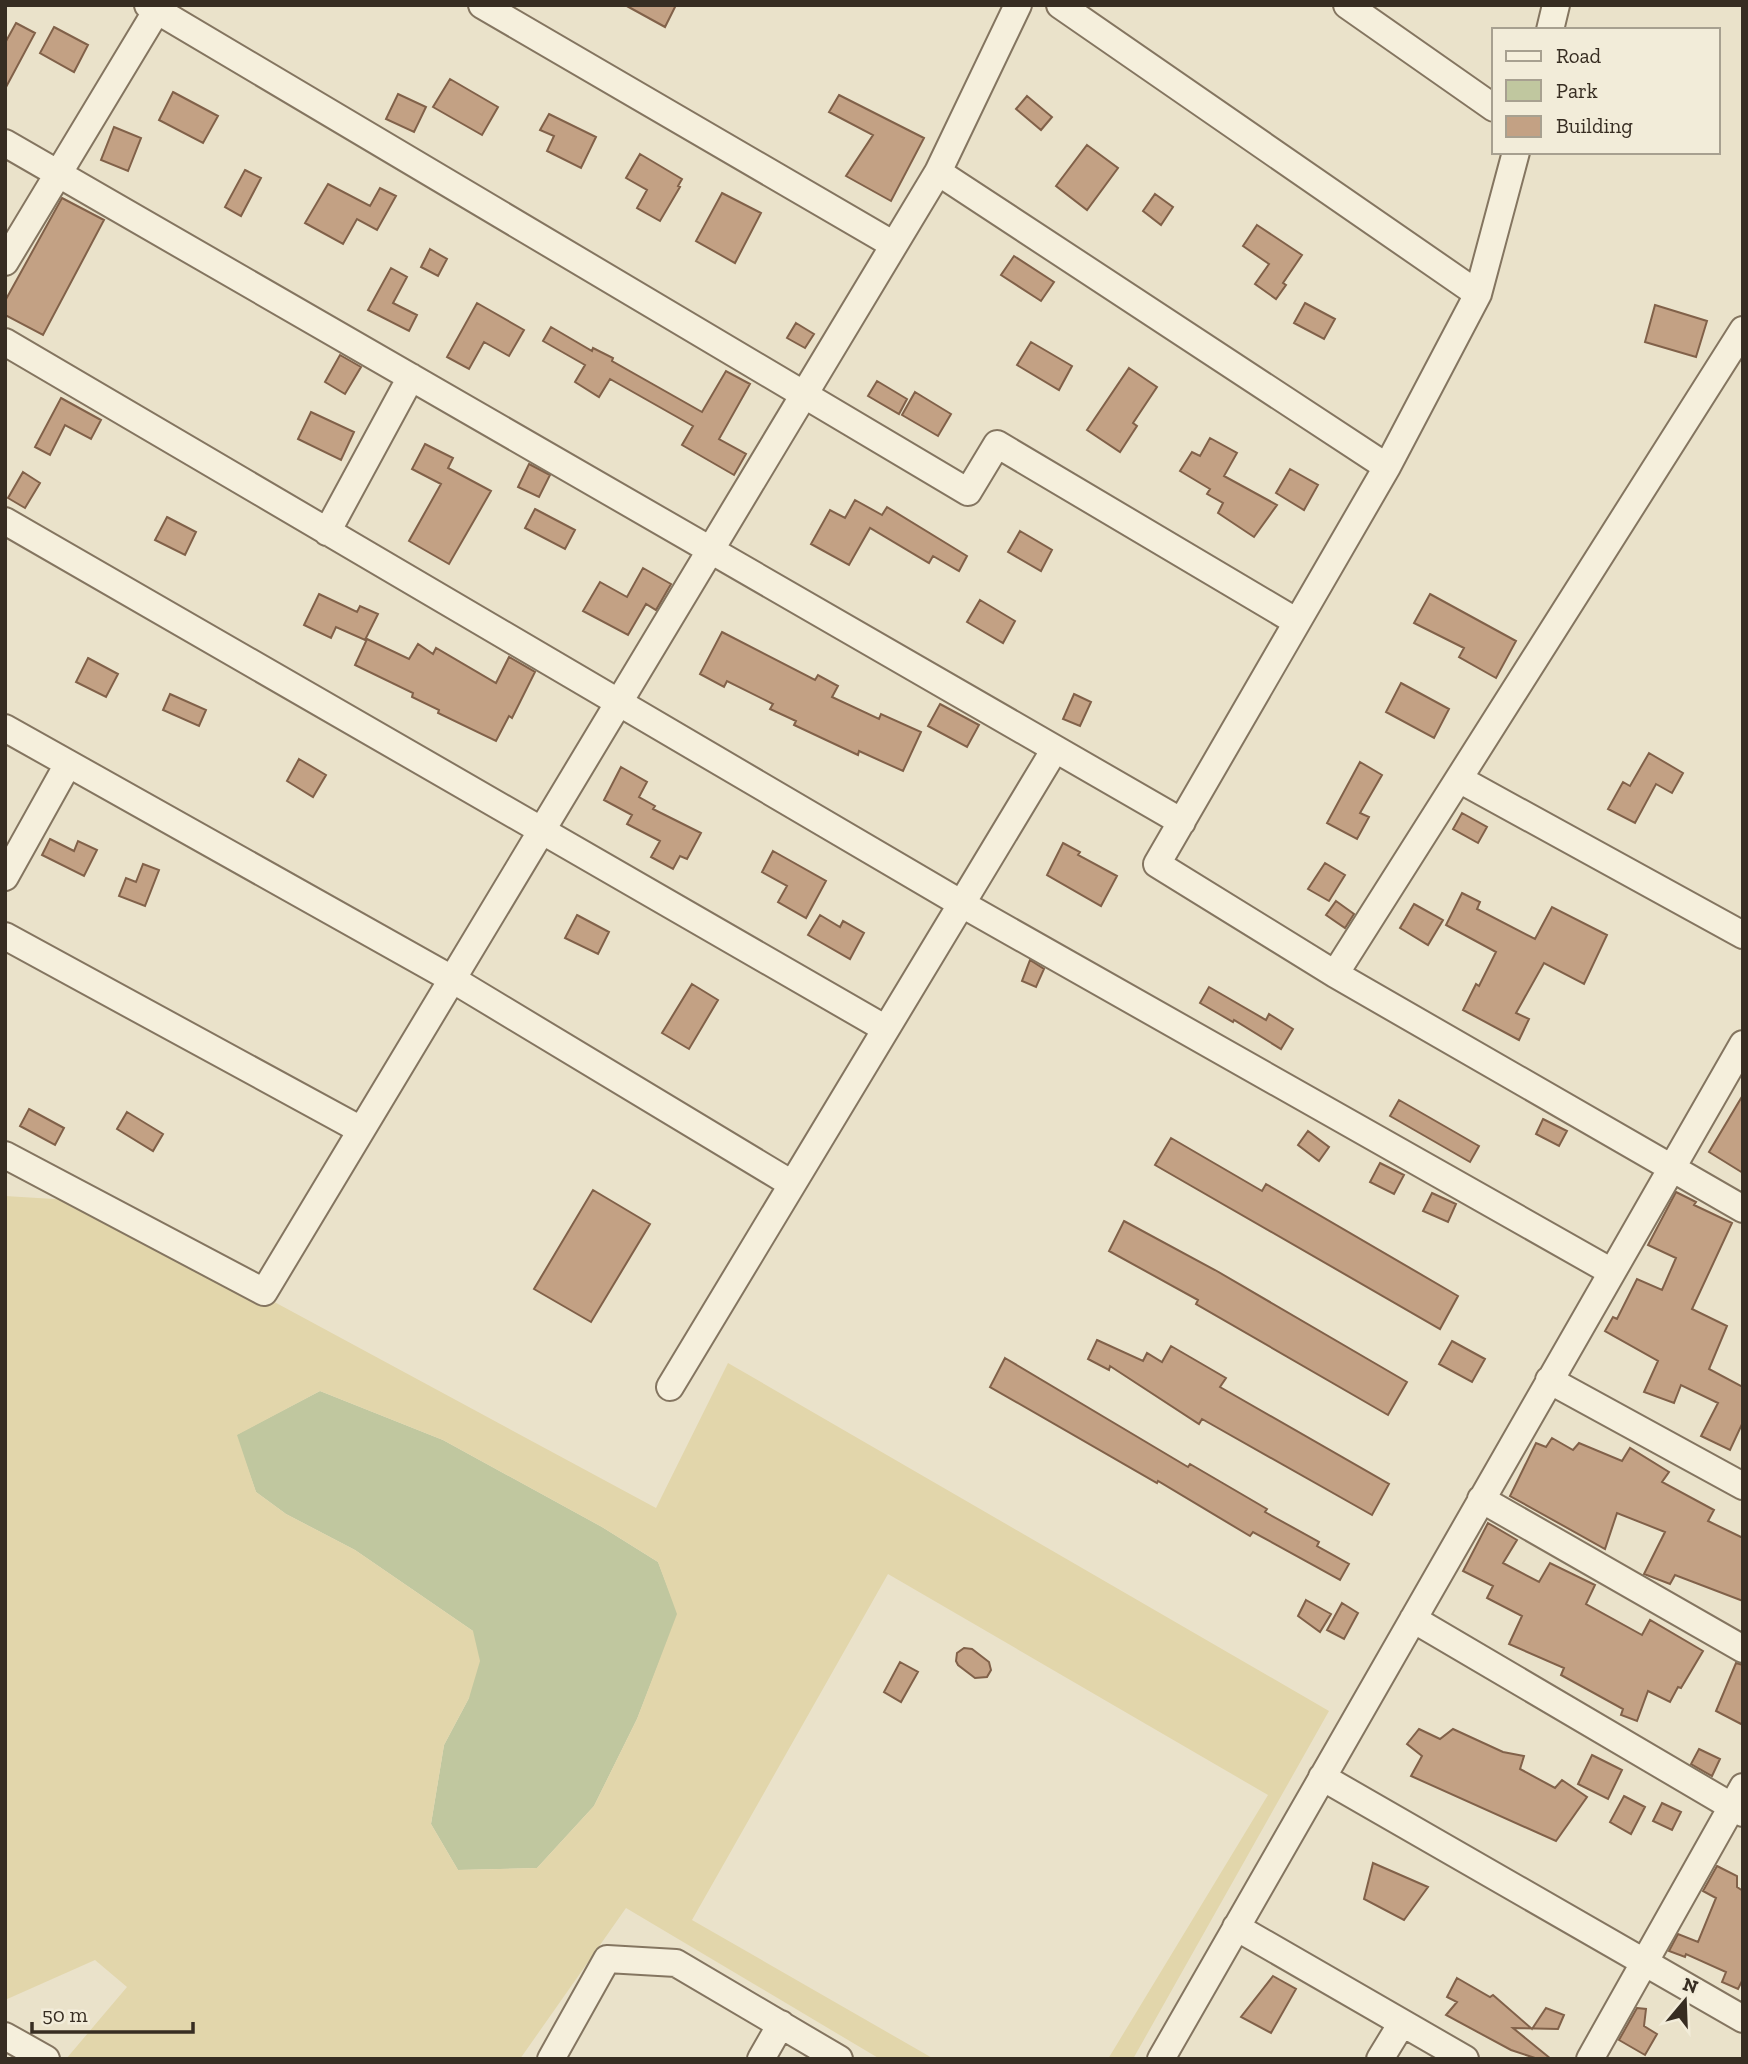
<svg xmlns="http://www.w3.org/2000/svg" width="1748" height="2064" font-family="'Zilla Slab',serif">
  <style>
    .green { fill: #c0c79f }
    .sand { fill: #e2d6ab; fill-rule: evenodd }
    .building { fill: #c3a184; stroke: #816149; stroke-width: 2 }
    .lines { fill: none; stroke-linecap: round; stroke-linejoin: round }
    .street-casing { stroke: #847560; stroke-width: 30 }
    .street { stroke: #f5efdc; stroke-width: 26 }
  </style>
  <rect width="100%" height="100%" fill="#eae2ca"/>
  <path class="green" d="M320 1391 443 1440 602 1527 658 1562 678 1614 637 1719 594 1806 537 1868 458 1870 431 1824 444 1745 469 1698 473 1631 355 1550 286 1514 256 1492 236 1435Z"/>
  <path class="sand" d="M5 1196 87 1201 656 1508 728 1363 1329 1711 1133 2059H1108L1268 1795 888 1574 692 1920 934 2059H880L626 1908 520 2059H66L127 1987 95 1960 5 2000ZM320 1391 443 1440 602 1527 658 1562 677 1614 637 1719 594 1806 537 1868 458 1870 431 1824 444 1745 469 1698 480 1661 473 1631 355 1550 286 1514 256 1492 237 1435Z"/>
  <path class="building" d="M625 5H676L665 27Z
    M16 23 35 33 5 89V43Z
    M54 27 88 45 74 72 40 53Z
    M450 79 498 107 482 135 433 107Z
    M173 92 218 116 203 143 159 120Z
    M398 94 426 107 414 132 386 119Z
    M839 95 924 138 891 201 846 176 873 135 829 112Z
    M1027 96 1052 117 1041 130 1016 109Z
    M549 114 596 137 581 168 547 151 554 136 540 130Z
    M114 127 141 138 128 171 101 160Z
    M1087 145 1118 168 1087 210 1056 186Z
    M640 154 682 179 678 186 680 187 660 221 637 208 647 190 626 178Z
    M245 170 261 178 241 216 225 207Z
    M328 184 370 206 380 188 396 196 377 230 357 219 343 244 305 223Z
    M722 193 761 213 735 263 696 241Z
    M1155 194 1173 207 1161 225 1143 211Z
    M62 198 104 220 43 335 5 315V301Z
    M1257 225 1302 255 1283 283 1286 285 1276 299 1255 284 1269 264 1243 246Z
    M430 249 447 259 438 276 421 267Z
    M1014 256 1054 282 1041 301 1001 275Z
    M391 268 407 277 393 303 417 315 409 331 368 310Z
    M477 303 524 330 509 356 484 342 469 369 447 357Z
    M1305 303 1335 319 1324 339 1294 323Z
    M1655 305 1707 321 1696 357 1645 342Z
    M796 323 814 334 805 348 787 338Z
    M551 327 592 351 593 348 613 358 612 361 702 412 726 371 750 384 719 439 746 454 734 475 682 445 693 426 610 379 599 397 575 382 585 365 543 341Z
    M1031 342 1072 366 1059 390 1017 365Z
    M340 355 361 367 345 394 325 382Z
    M1129 368 1157 387 1133 423 1137 426 1120 452 1087 430Z
    M877 381 907 399 899 414 868 396Z
    M915 392 951 414 938 436 902 415Z
    M61 398 101 420 91 439 65 425 50 455 35 447Z
    M311 412 354 432 341 460 298 439Z
    M1210 438 1237 453 1224 476 1277 505 1254 537 1218 513 1223 503 1207 494 1210 489 1180 471 1192 452 1200 456Z
    M425 444 453 458 448 468 491 491 449 564 409 541 441 484 412 469Z
    M529 464 550 475 539 497 518 487Z
    M1290 469 1318 485 1304 510 1276 493Z
    M23 472 40 483 25 508 8 498Z
    M855 500 882 515 887 507 967 556 959 571 933 556 929 563 870 528 849 565 811 544 830 510 845 518Z
    M535 509 575 530 565 549 525 528Z
    M167 517 196 532 185 555 155 540Z
    M1020 531 1052 550 1041 571 1008 552Z
    M643 568 671 584 656 610 646 604 628 635 583 611 600 582 627 597Z
    M319 594 357 612 360 606 378 614 365 640 336 627 331 638 304 625Z
    M1430 594 1516 641 1496 678 1459 657 1464 648 1414 623Z
    M980 600 1015 621 1003 643 967 622Z
    M722 632 815 680 818 675 838 686 832 697 879 719 881 714 921 732 903 771 859 751 858 755 794 725 796 721 770 709 773 704 727 681 724 687 700 674Z
    M367 639 409 659 418 644 433 654 436 648 496 683 509 657 535 672 512 718 509 716 496 741 438 713 439 710 412 697 413 693 355 665Z
    M88 658 118 674 106 697 76 682Z
    M1401 683 1449 709 1434 738 1386 712Z
    M170 694 206 710 199 726 163 710Z
    M1074 694 1091 702 1080 726 1063 719Z
    M940 704 979 725 967 747 928 726Z
    M1649 753 1683 773 1672 793 1656 784 1635 823 1608 809 1623 782 1630 786Z
    M299 759 326 775 313 797 287 781Z
    M1360 762 1382 775 1360 813 1369 817 1357 839 1327 823Z
    M621 767 647 782 639 797 655 806 653 809 701 833 687 859 680 856 673 869 651 857 660 841 627 824 632 815 604 800Z
    M1462 813 1487 827 1478 843 1453 829Z
    M50 839 74 851 78 841 97 850 84 876 42 855Z
    M1063 843 1080 852 1078 855 1117 876 1101 906 1047 875Z
    M773 851 826 881 806 918 778 902 787 886 762 872Z
    M1325 863 1345 875 1329 901 1308 889Z
    M143 864 159 870 145 906 119 896 126 878 136 882Z
    M1462 893 1480 902 1477 909 1535 939 1552 907 1607 935 1584 984 1544 963 1516 1013 1529 1019 1519 1040 1463 1010 1476 984 1479 986 1496 952 1446 925Z
    M1336 901 1354 914 1345 928 1326 915Z
    M1414 904 1443 920 1428 945 1400 928Z
    M577 915 609 932 598 954 565 938Z
    M820 915 840 927 843 921 864 933 850 959 808 935Z
    M1030 960 1044 969 1036 987 1022 981Z
    M692 984 718 1000 689 1049 662 1033Z
    M1209 987 1266 1020 1269 1014 1293 1029 1281 1049 1234 1020 1233 1022 1200 1003Z
    M1743 1095V1173L1709 1152Z
    M1399 1100 1479 1146 1470 1162 1390 1116Z
    M29 1109 64 1128 55 1145 20 1126Z
    M127 1112 163 1134 153 1151 117 1129Z
    M1543 1119 1567 1131 1559 1146 1536 1134Z
    M1308 1131 1329 1147 1319 1161 1298 1145Z
    M1171 1138 1262 1191 1266 1184 1458 1296 1440 1329 1155 1165Z
    M1380 1163 1404 1175 1394 1194 1370 1182Z
    M593 1190 650 1224 591 1322 534 1289Z
    M1676 1192 1696 1202 1694 1205 1732 1223 1692 1309 1727 1326 1709 1369 1743 1387V1422L1730 1450 1701 1436 1718 1403 1681 1385 1674 1403 1644 1392 1658 1361 1605 1331 1613 1317 1617 1319 1637 1279 1662 1290 1676 1258 1648 1245Z
    M1432 1193 1456 1204 1448 1222 1423 1211Z
    M1124 1221 1215 1270 1407 1382 1388 1415 1196 1304 1198 1300 1109 1251Z
    M1097 1340 1143 1361 1147 1353 1162 1362 1171 1346 1226 1378 1220 1387 1389 1484 1372 1515 1202 1419 1199 1424 1110 1366 1109 1370 1088 1359Z
    M1452 1341 1485 1359 1472 1382 1439 1364Z
    M1005 1358 1188 1467 1190 1464 1267 1509 1265 1512 1319 1542 1317 1546 1349 1564 1340 1580 1253 1532 1250 1536 1158 1481 1157 1483 990 1387Z
    M1552 1438 1573 1450 1579 1443 1622 1461 1630 1448 1669 1472 1662 1482 1714 1510 1708 1521 1743 1538V1601L1675 1575 1670 1584 1644 1574 1665 1532 1617 1513 1605 1549 1510 1496 1536 1443 1546 1447Z
    M1488 1523 1517 1540 1503 1563 1539 1582 1550 1563 1595 1585 1586 1604 1642 1635 1650 1620 1703 1651 1681 1688 1678 1687 1670 1702 1648 1691 1637 1721 1621 1715 1623 1709 1561 1675 1564 1668 1509 1644 1522 1616 1487 1598 1493 1586 1463 1571Z
    M1306 1600 1331 1614 1320 1632 1298 1616Z
    M1342 1603 1358 1613 1344 1639 1327 1630Z
    M964 1648 972 1649 989 1662 991 1670 987 1677 975 1678 958 1665 956 1661 957 1653Z
    M900 1662 918 1672 901 1702 884 1692Z
    M1736 1663 1743 1665V1725L1716 1711Z
    M1419 1729 1440 1739 1453 1729 1503 1752 1524 1756 1520 1769 1555 1788 1562 1780 1587 1797 1556 1841 1411 1776 1422 1756 1407 1744Z
    M1699 1749 1720 1759 1712 1776 1691 1764Z
    M1592 1755 1622 1770 1608 1799 1578 1784Z
    M1624 1796 1645 1807 1631 1834 1610 1822Z
    M1662 1803 1681 1812 1672 1830 1653 1821Z
    M1373 1863 1428 1887 1404 1920 1364 1899Z
    M1717 1866 1737 1876V1887L1743 1891V1979L1738 1989 1722 1982 1726 1972 1686 1954 1685 1957 1669 1951 1678 1934 1698 1942 1716 1898 1703 1891Z
    M1273 1976 1296 1989 1271 2033 1241 2017Z
    M1457 1978 1490 1997 1493 1995 1532 2029 1546 2008 1564 2015 1558 2029 1513 2028 1551 2059H1538L1511 2050 1446 2015 1457 2002 1447 1997Z
    M1637 2008 1646 2009 1644 2026 1657 2034 1645 2055 1619 2040Z"/>
  <g class="lines">
    <defs>
      <path id="street" d="M148 5 968 492 997 444 1297 622
        M482 5 894 245
        M1060 5 1478 294
        M1347 5 1494 108
        M1550 30 1556 5
        M5 143 1182 822
        M1516 152 1478 294 1387 467 1157 864 1335 974 1743 1209
        M938 172 1387 467
        M5 262 160 5
        M5 342 962 904 1612 1272
        M5 521 886 1029
        M327 532 411 377
        M5 728 452 979 792 1184
        M1459 779 1743 935
        M5 877 68 764
        M5 936 361 1130
        M1335 974 1743 330
        M5 1155 264 1292 938 172 1018 5
        M1549 1380 1743 1486
        M670 1387 1055 749
        M1481 1499 1743 1649
        M1413 1619 1743 1813
        M1322 1777 1743 2019
        M1236 1927 1465 2059
        M5 2036 46 2059
        M551 2059 607 1959 676 1963 839 2059
        M761 2059 781 2024
        M1161 2059 1743 1044
        M1380 2059 1402 2023
        M1590 2059 1743 1787"/>
    </defs>
    <use href="#street" class="street-casing"/>
    <use href="#street" class="street"/>
  </g>
  <rect width="1748" height="2064" fill="none" stroke="#372d22" stroke-width="14"/>
  <rect x="1492" y="28" width="228" height="126" fill="#f2ecd9" stroke="#a7a090" stroke-width="2"/>
  <rect x="1506" y="51" width="35" height="10" fill="#f5efdc" stroke="#a7a090" stroke-width="2"/>
  <text x="1556" y="63" font-size="21" fill="#372d22">Road</text>
  <rect x="1506" y="80" width="35" height="21" fill="#c0c79f" stroke="#a7a090" stroke-width="2"/>
  <text x="1556" y="98" font-size="21" fill="#372d22">Park</text>
  <rect x="1506" y="116" width="35" height="21" fill="#c3a184" stroke="#a7a090" stroke-width="2"/>
  <text x="1556" y="133" font-size="21" fill="#372d22">Building</text>
  <g transform="translate(1685 2001) rotate(19)" stroke="#f2ecd9" stroke-width="5" paint-order="stroke">
  <path d="M0-5L12 26L0 18L-12 26Z" fill="#372d22"/>
  <text y="-10" font-size="19" font-weight="bold" text-anchor="middle" fill="#372d22">N</text>
  </g>
  <path d="M32 2022v10h161v-10" fill="none" stroke="#372d22" stroke-width="3.5"/>
  <text x="42" y="2022" font-size="21" fill="#372d22" stroke="#f2ecd9" stroke-width="5" paint-order="stroke">50 m</text>
</svg>
